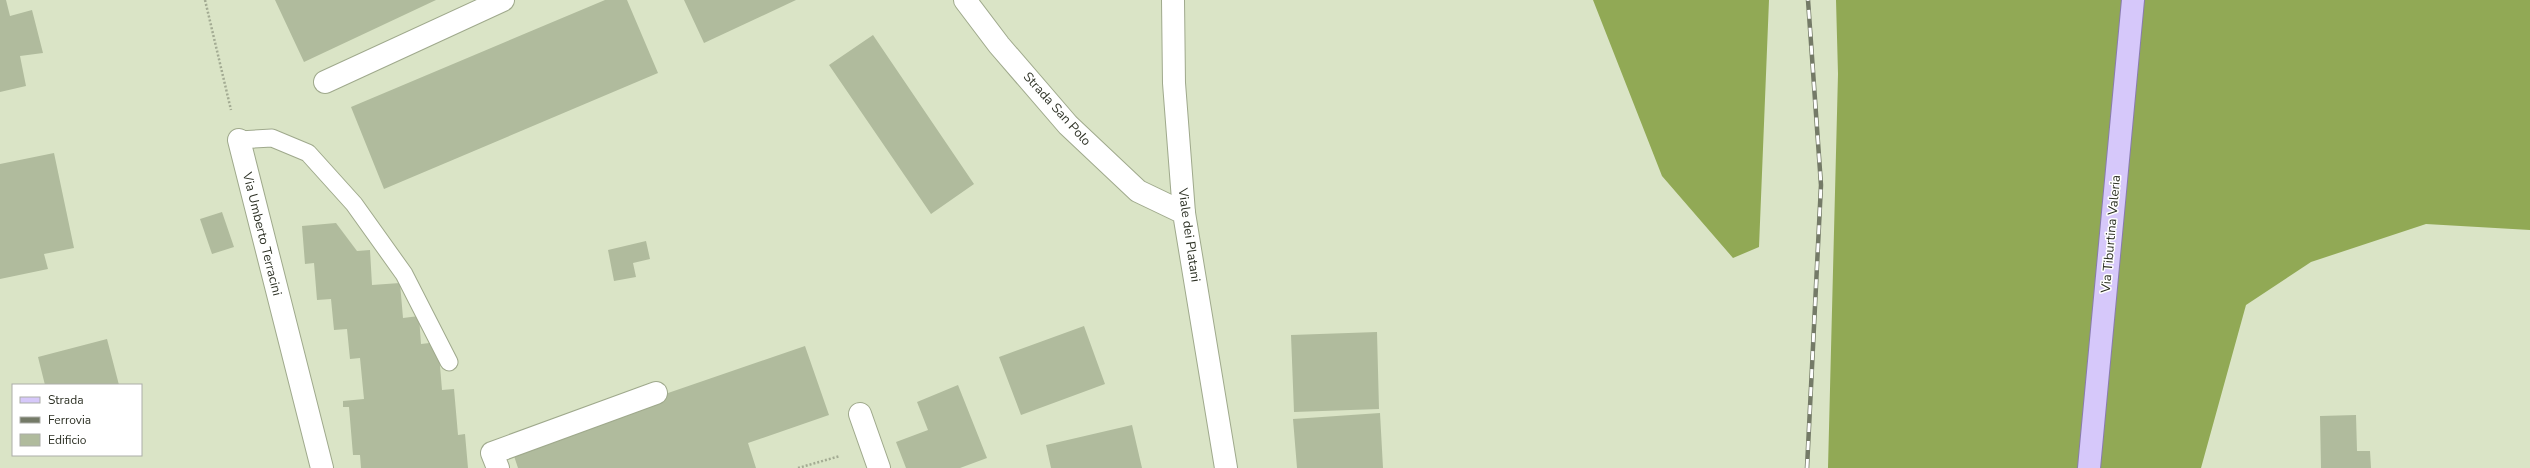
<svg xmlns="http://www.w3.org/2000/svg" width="2530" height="468" font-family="'Nunito Sans',sans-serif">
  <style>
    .forest { fill: #91a955 }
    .building { fill: #b0bb9d }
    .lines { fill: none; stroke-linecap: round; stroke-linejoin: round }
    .service-casing { stroke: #9fa98c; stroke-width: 19 }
    .minor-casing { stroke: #9fa98c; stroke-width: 24 }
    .tertiary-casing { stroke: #9fa98c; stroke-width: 24 }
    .primary-casing { stroke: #897cae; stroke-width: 24 }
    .path { stroke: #a3ab93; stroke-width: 2.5; stroke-dasharray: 2 2; stroke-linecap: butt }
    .service { stroke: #fff; stroke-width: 17 }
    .minor { stroke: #fff; stroke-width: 22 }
    .tertiary { stroke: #fff; stroke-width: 22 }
    .primary { stroke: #d6c8fa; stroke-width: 22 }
    .rail-casing { stroke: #747a67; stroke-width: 4.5 }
    .rail { stroke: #fff; stroke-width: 3; stroke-dasharray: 9; stroke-linecap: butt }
    .labels { text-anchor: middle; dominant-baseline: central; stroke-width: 3; stroke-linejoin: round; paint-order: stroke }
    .street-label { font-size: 13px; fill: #2d3125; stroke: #fff }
  </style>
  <rect width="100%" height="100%" fill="#dae4c6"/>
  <path class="forest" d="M1593 0H1769L1759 247 1733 258 1662 176Z
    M1836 0H2530V230L2426 224 2311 262 2246 305 2201 468H1828L1838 74Z"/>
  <path class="building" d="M0 0H6L10 16 32 10 43 53 20 56 26 86 0 92Z
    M275 0H436L304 62Z
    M605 0H627L658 73 384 189 351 107Z
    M684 0H796L704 43Z
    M873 35 974 184 931 214 829 65Z
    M54 153 74 248 44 254 48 269 0 279V164Z
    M222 212 234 247 212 254 200 219Z
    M336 223 357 251 370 250 372 285 400 283 403 318 419 316 421 344 438 342 442 390 454 389 458 435 465 434 468 468H361L360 455H353L349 407H343V401L364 399 360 358 350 359 347 329 334 330 331 299 317 300 314 263 305 264 302 226Z
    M646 241 650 259 633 263 636 277 614 281 608 250Z
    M1084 326 1105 384 1021 415 999 357Z
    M1377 332 1379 409 1294 412 1291 335Z
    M107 339 119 385H45L38 357Z
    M805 346 829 415 748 443 756 468H518L511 447Z
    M958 385 987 458 960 468H906L896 442 928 430 917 402Z
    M1380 413 1383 468H1297L1293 419Z
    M2356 415 2357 451H2370L2371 468H2321L2320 416Z
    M1132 425 1142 468H1051L1046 445Z"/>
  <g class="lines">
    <defs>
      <path id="service" d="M239 140 272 138 308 153 354 204 404 274 449 362"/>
      <path id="minor" d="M1173 0 1174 83 1184 213
        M325 82 503 0
        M239 140 322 468
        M860 414 879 468
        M498 468 492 453 656 393"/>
      <path id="tertiary" d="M965 0 999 45 1068 125 1138 191 1184 213 1226 468"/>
      <path id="primary" d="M2089 468 2133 0"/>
    </defs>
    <use href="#service" class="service-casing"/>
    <use href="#minor" class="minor-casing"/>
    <use href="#tertiary" class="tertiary-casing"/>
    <use href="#primary" class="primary-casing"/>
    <path class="path" d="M205 0 231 110
      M798 468 840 456"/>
    <use href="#service" class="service"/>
    <use href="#minor" class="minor"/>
    <use href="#tertiary" class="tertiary"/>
    <use href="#primary" class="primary"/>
    <defs>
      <path id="rail" d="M1807 468 1821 185 1808 0"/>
    </defs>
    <use href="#rail" class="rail-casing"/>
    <use href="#rail" class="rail"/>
  </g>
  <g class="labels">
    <g class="street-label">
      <text transform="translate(1057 109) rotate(48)">Strada San Polo</text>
      <text transform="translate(262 234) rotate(76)">Via Umberto Terracini</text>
      <text transform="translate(2111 234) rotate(-85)">Via Tiburtina Valeria</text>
      <text transform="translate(1189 235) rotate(82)">Viale dei Platani</text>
    </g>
  </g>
  <rect x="12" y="384" width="130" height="72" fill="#ffffff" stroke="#abada8"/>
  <rect x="20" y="397" width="20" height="6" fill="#d6c8fa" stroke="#abada8"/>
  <text x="48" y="404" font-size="12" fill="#2d3125">Strada</text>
  <rect x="20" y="417" width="20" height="6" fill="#747a67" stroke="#abada8"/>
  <text x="48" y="424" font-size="12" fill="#2d3125">Ferrovia</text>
  <rect x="20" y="434" width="20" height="12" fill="#b0bb9d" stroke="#abada8"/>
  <text x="48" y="444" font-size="12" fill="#2d3125">Edificio</text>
</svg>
